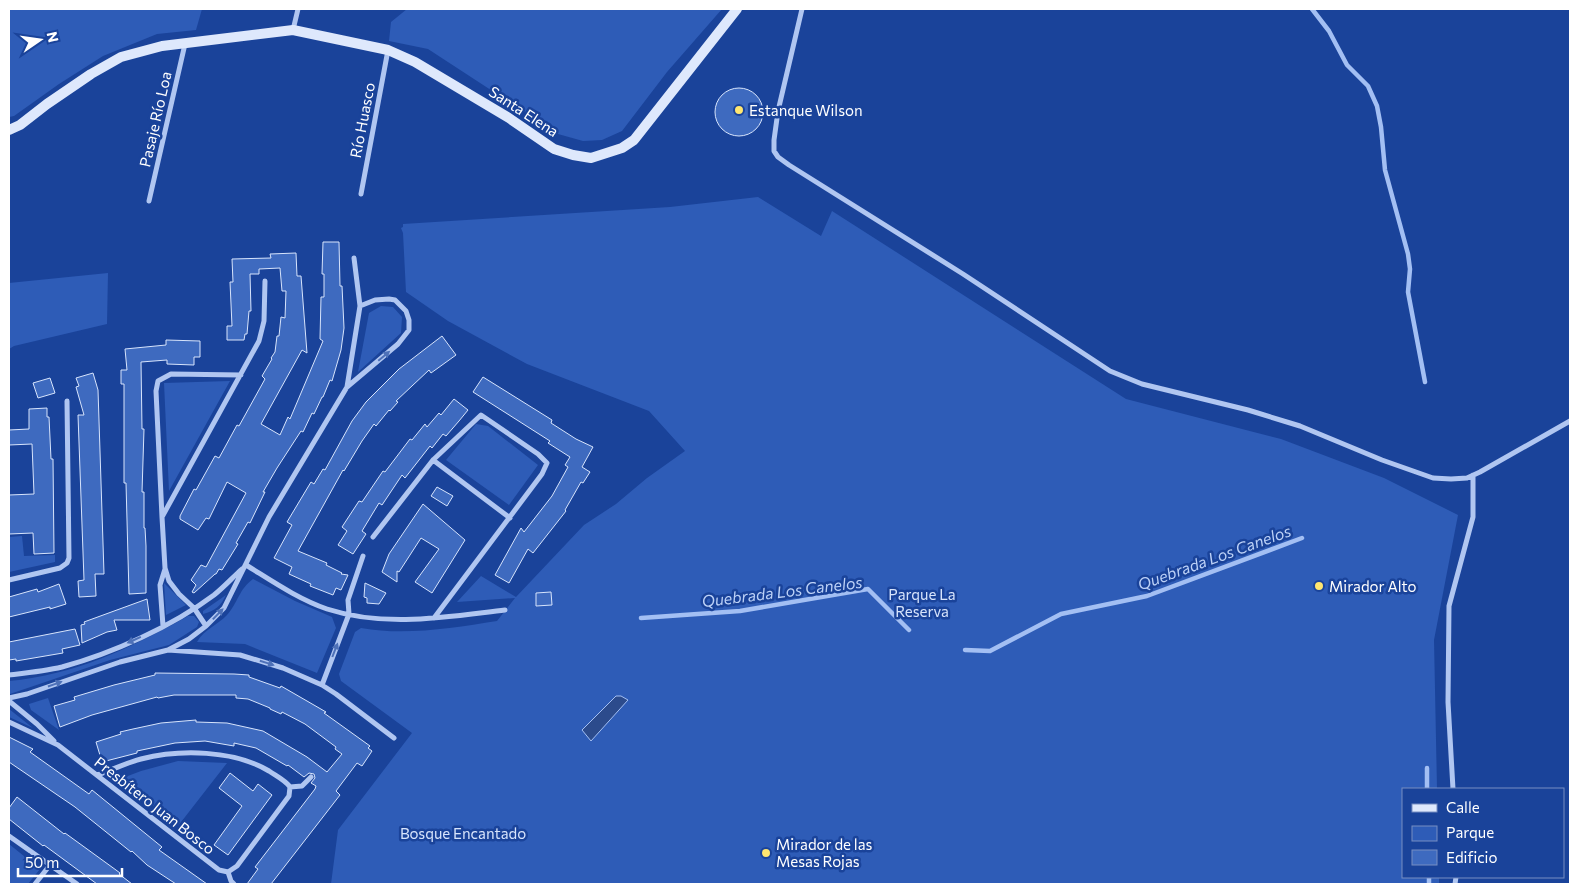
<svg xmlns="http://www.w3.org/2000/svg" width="1579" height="893" font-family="Commissioner,sans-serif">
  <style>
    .green { fill: #2e5cb7 }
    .water { fill: #2c4b8c; stroke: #a3bff3 }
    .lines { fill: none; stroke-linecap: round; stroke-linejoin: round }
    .stream { stroke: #a3bff3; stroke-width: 4.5 }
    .building { fill: #3e6abf; stroke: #d7e4fc }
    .street { stroke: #b0c6f1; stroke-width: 5 }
    .secondary { stroke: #dee8fc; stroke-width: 10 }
    .oneway { fill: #4e71b8 }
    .poi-dot { fill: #ffe670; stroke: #1a439a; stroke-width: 2 }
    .labels { text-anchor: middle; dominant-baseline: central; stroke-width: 5; stroke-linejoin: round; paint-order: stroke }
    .poi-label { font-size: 15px; fill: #fff; stroke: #1a439a; text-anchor: start }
    .street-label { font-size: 15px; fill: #fff; stroke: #1a439a }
    .park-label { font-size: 15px; fill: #d7e4fc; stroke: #1a439a }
    .water-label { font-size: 16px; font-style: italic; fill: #bcd1f7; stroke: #1a439a }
  </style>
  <rect width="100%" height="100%" fill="#1a439a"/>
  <path class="green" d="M9 9H202L196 30 157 34 103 56 59 84 14 116 9 117Z
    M407 9H722L667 72 622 131 602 140 583 141 558 134 428 49 389 41 391 22Z
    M758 197 821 236 832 211 1126 399 1281 439 1384 478 1458 515 1434 640 1437 789H1403V877H1439V884H331L338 830 412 733 341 681 339 674 355 632 361 628C405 636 453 628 497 621L515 598 457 602 481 576 516 597 584 525 616 504 647 478 685 451 649 411 527 364 448 321 406 292 403 233 401 228 403 227V224L670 207Z
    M108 273 107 324 14 346 9 349V283Z
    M381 306 393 307 402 317 401 333 358 372 369 313Z
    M230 381 169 491 164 383Z
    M476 424 488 426 538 465 509 505 446 460Z
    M22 536 24 556 55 555V562L9 572V537Z
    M253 579 295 601 332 617 336 628 317 673 245 644 197 642C204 629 218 625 227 615 238 603 239 589 253 579Z
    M164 583 186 605 166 615Z
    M226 595C221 606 215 611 203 614V611Z
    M188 616H194L199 622 197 627 169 645 110 660 10 694 9 681C75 675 131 648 188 616Z
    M48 698 59 730 31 710 29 704Z
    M9 709 33 728 9 717Z
    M178 761 227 763 178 826 120 779 141 771Z
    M9 844 40 869 28 884H9Z"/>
  <path class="water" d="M616 696H621L628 700 591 741 582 730Z"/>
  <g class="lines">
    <path class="stream" d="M1312 9 1329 31 1347 65 1368 86 1377 106 1381 127 1385 170 1408 254 1410 269 1408 292 1425 382
      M641 618 740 611 868 589 909 630
      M965 650 990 651 1061 614 1147 596 1302 538
      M1427 768V789
      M1429 877V884"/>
  </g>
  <path class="building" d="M715 112a24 24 0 1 1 48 0a24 24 0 1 1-48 0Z
    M323 242H339L340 286H342L344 328 341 350 332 381 330 380 323 397H322L314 414 312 413 303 432 301 431 277 468 263 492H265L250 523 248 522 236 543 238 544 222 570 219 569 216 574H215L194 593 192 592 196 585 191 580 201 565 206 567 246 493 227 482 209 519 206 518 198 530 180 519V516L194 489 196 490 215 456 219 458 237 425 239 426 265 379 262 376 272 359 271 358 275 352 277 336H279L281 317 285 318 286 291H282L280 268 259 269V274H250L251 311H249L247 334H245L244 340H227V326H232L230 282H233L232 259 271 258 270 254 296 253 297 276H301L307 353 302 350 261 424 280 435 288 417 290 419 323 341 320 339 321 297H324V274H322Z
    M442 336 456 355 431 373 429 370 396 401 398 402 390 411 389 410 376 426 374 424 362 441 344 471 343 470 298 551 327 563 326 565 342 573 341 574 348 575 341 590 336 588 333 595 310 586 311 584 289 574 292 567 274 558 292 525 287 522 311 482 314 484 323 469 325 470 352 421 366 402 399 369Z
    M166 340 200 341V357H194V365L167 364V360L141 362 142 429H144L142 492H144V528H145L146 546V593L129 594 126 483H124V384H121V370H127L125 349 166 345Z
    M93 373 98 390 104 574H95L96 596 79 597 78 581 84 580 78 415H84L76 387 79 386 76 378Z
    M483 377 552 420 551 423 576 439 593 447 582 467 590 472 583 483 581 482 565 510 566 511 533 553 528 549 509 583 495 575 521 528 524 532 552 496 568 467 565 465 570 457 548 443 550 441 473 392Z
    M50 378 55 393 38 398 33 383Z
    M454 399 468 410 459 421 446 436 443 434 432 448 430 446 405 478 402 475 382 505 379 503 362 531 366 534 353 554 338 545 347 531 342 527 359 501 362 502 383 471 385 472 410 439 412 440 425 424 427 427 439 413 441 415Z
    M47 408V417H49L51 459H53L54 553 34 554 33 533 9 534V495L34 494 32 444 9 445V430L29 429V409Z
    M437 487 453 496 447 506 431 496Z
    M423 504 465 540 432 593 415 582 439 549 421 538 399 572 397 571V582L382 572 389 554Z
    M365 583 386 593 379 604 367 603V598L364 597Z
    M59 584 66 604 50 609V607L9 617V597L37 589 38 592Z
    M551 592 552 605 536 606V593Z
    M147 599 150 620H114L117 630 107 632 82 643 81 625 85 624 84 622Z
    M75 629 80 645 62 649 63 653 57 654 16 661V659L9 660V642Z
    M155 673 234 674 249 675V677L280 688 281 686 326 712 324 713 370 746 368 748 372 751 362 766 357 763 336 791 340 795 271 884H247L258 869 255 867 315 789 316 786 311 783 315 778 314 774 309 773 304 777 288 765 287 766 256 748 234 743V746L205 741 175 743 137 751V753L102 762 96 742 121 734 120 732 133 729 161 723 196 720V722L227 723 263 731 307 757 327 772 342 754 335 749 336 747 305 724 282 712 281 714 270 709V708L248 699 236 698V695H174L158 698 157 697 92 715 60 727 54 706 75 700 74 697 114 685 155 675Z
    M9 737 33 749 30 752 89 794 92 790 162 847 159 850 207 884H176L147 865 132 851 131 852 75 807 9 762Z
    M230 773 253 791 258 784 272 795 228 855 214 845 242 806 219 788Z
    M17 797 64 834 65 833 116 870 120 873 119 874 132 884H97L44 845 43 846 9 819V808Z"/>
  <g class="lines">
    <path class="street" d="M802 9 778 111 774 140V151L778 157 789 165 963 274 1110 371 1142 384 1248 410 1300 426 1382 460 1433 478 1451 479 1467 478 1480 472 1570 421
      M293 30 298 9
      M361 194 388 50
      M149 201 185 44
      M347 387 360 306 354 258
      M433 460 510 518
      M162 517 156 391 158 381 171 374 241 375
      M373 537 433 460 481 415 538 454 547 463 542 474 434 618
      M246 565C272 581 298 599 327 609 386 628 446 617 505 610
      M9 580 60 568 67 563 69 558 67 401
      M163 626 160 585 165 569
      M206 626 194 608 179 594 169 581 165 568 162 517 259 341 264 321 265 281
      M168 650 240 655 283 668 322 685 336 694 394 738
      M9 675C26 673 45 671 62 667 113 653 171 627 214 595 224 587 233 577 242 569
      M322 685 349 614 348 600 363 556
      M9 698 27 694 120 662 168 650 189 639 206 626 224 608 269 517 347 387 398 344 409 330V320L406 311 395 300 389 299 375 300 360 306
      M9 701 37 724 54 741
      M9 722 58 745 219 870 228 872
      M97 775C112 770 126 763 141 759 180 749 234 750 269 771 276 776 285 780 290 787L289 796 237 866 228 872
      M290 787 302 786 311 777
      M1453 789 1448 702 1449 606 1473 517V475
      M9 836 77 884
      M228 872 231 881 234 884
      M35 884 50 865
      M1455 884 1456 877"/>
    <path class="secondary" d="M9 130 20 125 47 104 91 74 121 57 162 46 293 30 388 50 415 62 509 118 554 149 573 155 591 158 622 148 634 140 737 9"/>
  </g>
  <defs><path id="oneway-solid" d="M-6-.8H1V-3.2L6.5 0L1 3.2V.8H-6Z" transform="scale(1.25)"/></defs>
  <g class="oneway">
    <use href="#oneway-solid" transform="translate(384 356) rotate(-40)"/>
    <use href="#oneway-solid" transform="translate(218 614) rotate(-46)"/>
    <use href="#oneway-solid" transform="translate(134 640) rotate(156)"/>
    <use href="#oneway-solid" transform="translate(335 650) rotate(-69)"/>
    <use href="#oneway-solid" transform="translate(267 663) rotate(17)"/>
    <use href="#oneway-solid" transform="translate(55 684) rotate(-19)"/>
  </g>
  <g class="poi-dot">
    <circle cx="739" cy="110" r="5"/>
    <circle cx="1319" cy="586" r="5"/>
    <circle cx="766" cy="853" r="5"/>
  </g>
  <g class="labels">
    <g class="poi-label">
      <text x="749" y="110">Estanque Wilson</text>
      <text x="1329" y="586">Mirador Alto</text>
      <text x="776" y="844">Mirador de las<tspan x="776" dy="17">Mesas Rojas</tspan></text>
    </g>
    <g class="street-label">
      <text transform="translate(524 111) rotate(33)">Santa Elena</text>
      <text transform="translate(155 119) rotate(-77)">Pasaje Río Loa</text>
      <text transform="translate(362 120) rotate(-79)">Río Huasco</text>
      <text transform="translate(155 805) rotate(38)">Presbítero Juan Bosco</text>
    </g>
    <g class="park-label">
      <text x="922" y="594">Parque La<tspan x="922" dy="17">Reserva</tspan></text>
      <text x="463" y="833">Bosque Encantado</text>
    </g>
    <g class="water-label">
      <text transform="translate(1214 557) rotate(-20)">Quebrada Los Canelos</text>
      <text transform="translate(782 591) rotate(-7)">Quebrada Los Canelos</text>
    </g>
  </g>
  <rect width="1579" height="893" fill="none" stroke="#ffffff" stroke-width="20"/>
  <rect x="1402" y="788" width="162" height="90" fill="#1a439a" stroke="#768ec2"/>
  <rect x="1412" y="804" width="25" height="8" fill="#dee8fc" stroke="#768ec2"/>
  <text x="1446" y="813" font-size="15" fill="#ffffff">Calle</text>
  <rect x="1412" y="826" width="25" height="15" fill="#2e5cb7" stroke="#768ec2"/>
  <text x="1446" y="838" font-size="15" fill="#ffffff">Parque</text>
  <rect x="1412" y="850" width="25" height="15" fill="#3e6abf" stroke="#768ec2"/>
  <text x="1446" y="863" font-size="15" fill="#ffffff">Edificio</text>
  <g transform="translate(40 40) rotate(77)" stroke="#1a439a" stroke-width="4" paint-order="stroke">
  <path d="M0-4L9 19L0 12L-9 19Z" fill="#ffffff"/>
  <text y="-8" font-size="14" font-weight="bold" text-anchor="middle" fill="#ffffff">N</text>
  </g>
  <path d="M18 868v8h104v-8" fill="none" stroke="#ffffff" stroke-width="2.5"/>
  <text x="25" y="868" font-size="15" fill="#ffffff" stroke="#1a439a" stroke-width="4" paint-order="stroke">50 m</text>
</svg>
